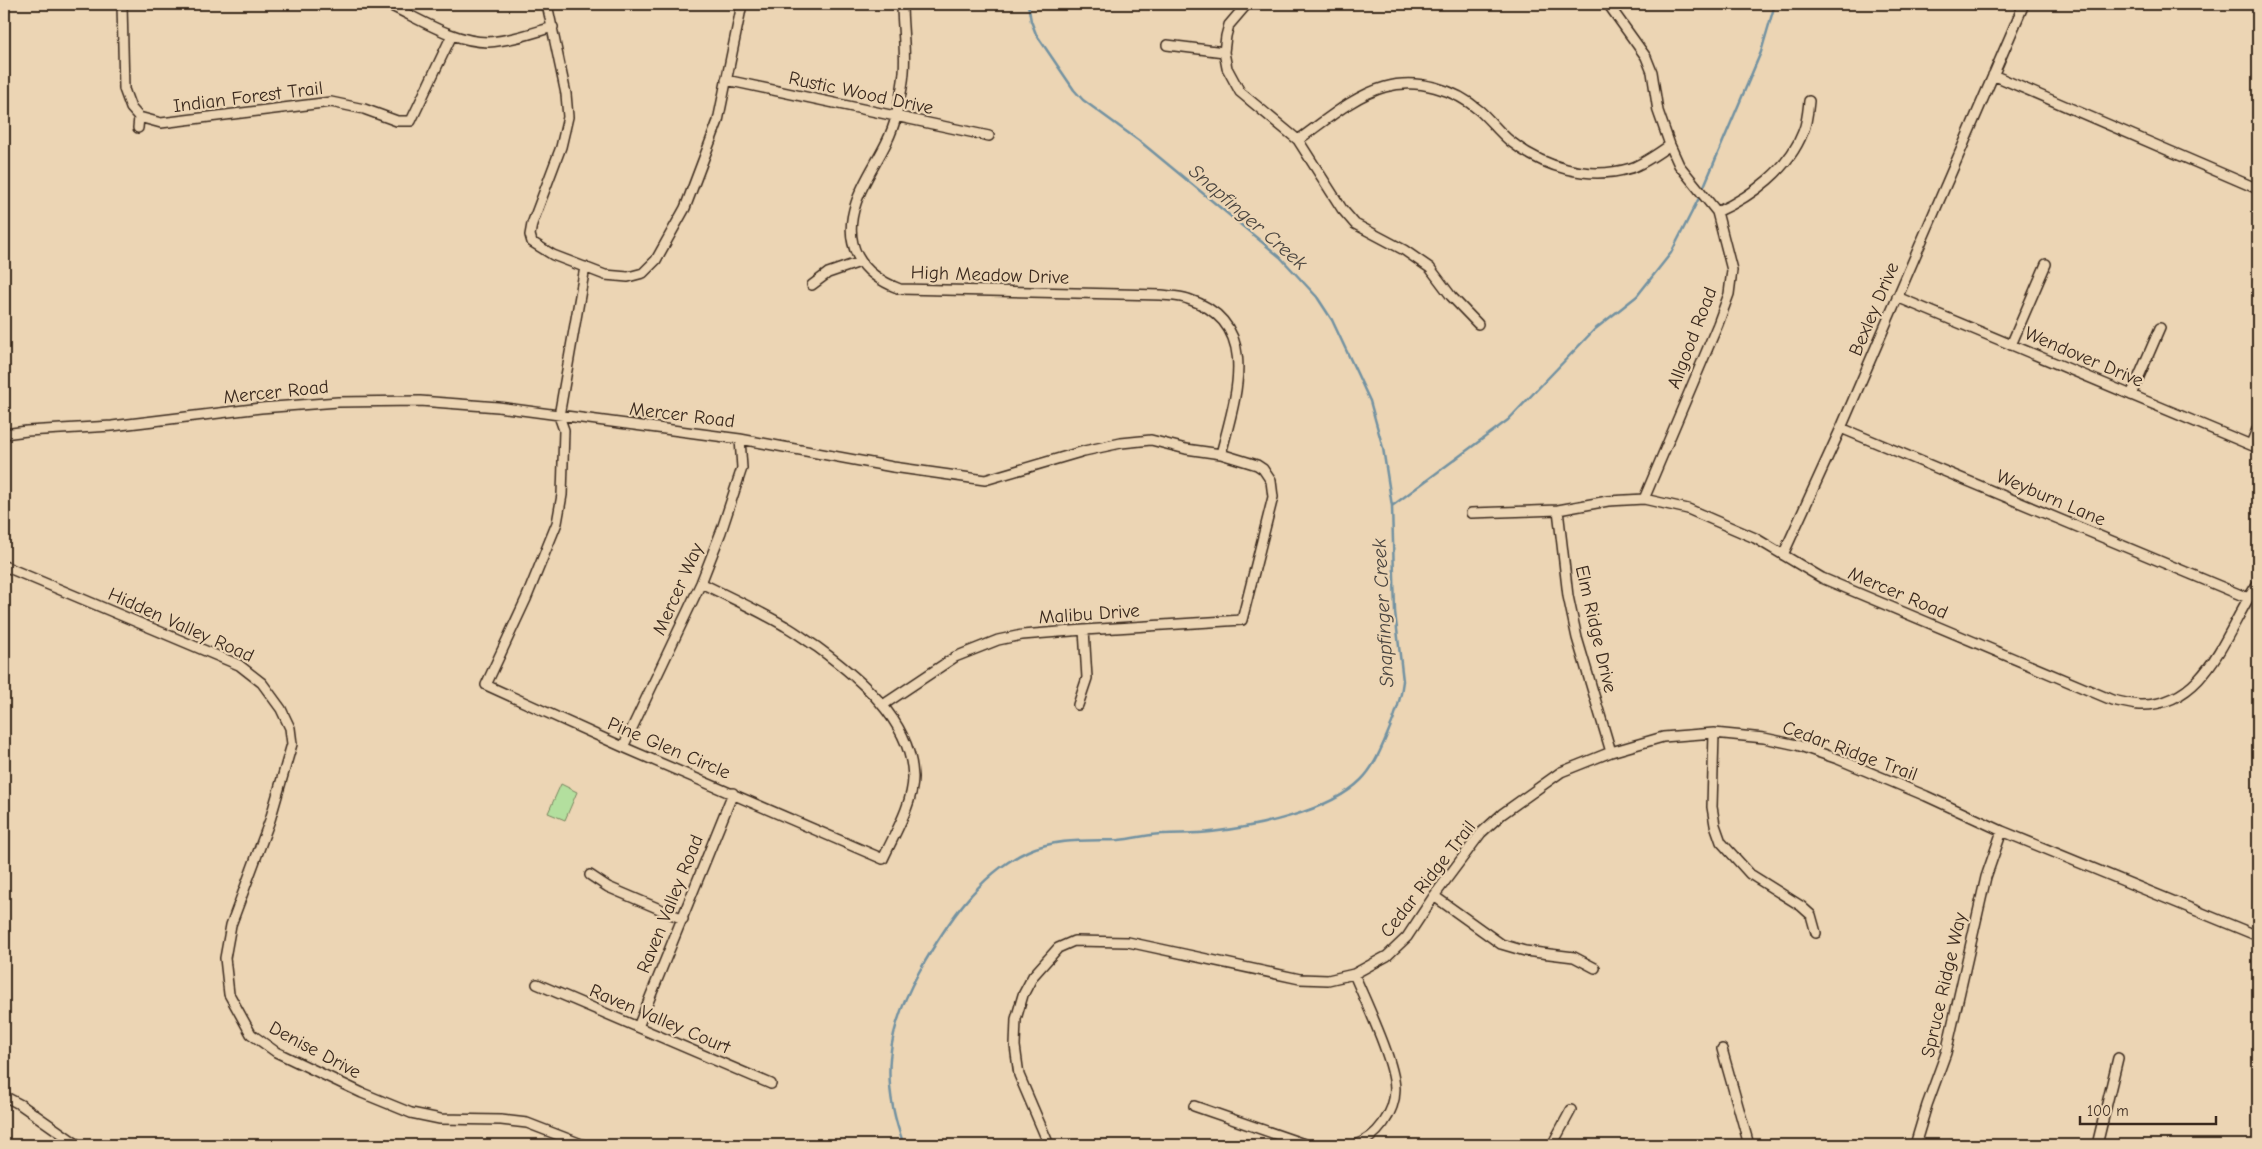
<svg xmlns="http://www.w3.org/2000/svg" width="2262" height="1149" font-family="'Comic Neue',sans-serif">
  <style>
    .green { fill: #b3df9e; stroke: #77845e }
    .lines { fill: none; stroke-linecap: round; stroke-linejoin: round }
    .stream { stroke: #7392a1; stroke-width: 2.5 }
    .minor-casing { stroke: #3b2a1e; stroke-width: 12 }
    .minor { stroke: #ecd5b4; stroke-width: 9 }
    .labels { text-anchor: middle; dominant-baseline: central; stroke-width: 4.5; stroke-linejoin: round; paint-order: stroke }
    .street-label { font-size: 19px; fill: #3b2a1e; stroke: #ecd5b4 }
    .water-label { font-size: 20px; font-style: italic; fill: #49443f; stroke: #ecd5b4 }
  </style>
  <rect width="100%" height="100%" fill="#ecd5b4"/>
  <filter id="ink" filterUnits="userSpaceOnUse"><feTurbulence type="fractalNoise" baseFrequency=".02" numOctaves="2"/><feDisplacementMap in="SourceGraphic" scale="10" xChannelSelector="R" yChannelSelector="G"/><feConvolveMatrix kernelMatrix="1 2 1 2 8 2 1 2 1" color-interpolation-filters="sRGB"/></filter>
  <g filter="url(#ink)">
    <path class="green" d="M561 784 577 792 565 820 548 813Z"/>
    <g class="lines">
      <path class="stream" d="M1702 191 1761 52 1775 4
        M1392 506 1508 420 1594 330 1637 296 1671 253 1700 196
        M904 1145C880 1082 886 1031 919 972 945 926 978 874 1028 851 1058 838 1087 841 1119 840 1134 839 1148 834 1163 834 1179 833 1195 834 1211 832 1255 827 1329 812 1361 780 1374 767 1380 751 1387 735 1395 717 1401 701 1403 681L1395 612 1392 506 1383 448 1370 401 1332 320 1317 297 1280 257 1142 143 1083 100 1074 90 1036 34 1031 21 1028 4"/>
      <defs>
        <path id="minor" d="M122 4 124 89 131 108 139 117 161 123 331 102 364 109 397 121H411L452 35
          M387 4C418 18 453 42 488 42 510 41 532 33 553 27
          M547 4 566 94 568 117 561 147 532 224 530 235 532 242 553 255 605 275 628 277 643 273 656 260 685 208 718 121 742 4
          M902 4C902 26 906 49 904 72 903 87 899 103 896 117 888 149 866 173 856 203 842 245 860 274 900 289L1161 295C1170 296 1180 296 1188 299 1263 323 1235 399 1221 454
          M1247 4 1229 25 1226 36 1224 52 1227 68 1240 92 1298 140 1342 209 1355 224 1404 250 1430 268 1451 296 1478 324
          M1608 4 1646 57 1652 72 1658 111 1670 145 1679 165 1717 212 1732 270 1729 294 1718 324 1644 499
          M1167 45 1224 52
          M1993 75 2258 189
          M726 80 989 136
          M138 128 139 117
          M1298 140C1325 121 1353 96 1385 87 1417 78 1455 89 1480 111 1491 121 1499 132 1510 141 1543 167 1588 181 1631 168 1645 163 1657 154 1670 145
          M1717 212C1752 196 1789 169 1803 132 1807 123 1808 111 1809 101
          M585 267 559 416 564 430 562 495 557 523 526 599 486 685 623 747 883 859C894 835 913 804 913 777 911 720 859 678 817 647 806 640 796 632 785 626 758 610 729 597 701 583
          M812 285 828 273 860 262
          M1897 297 2258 448
          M2011 345 2046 264
          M2131 395 2160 328
          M1841 428 2248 598
          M4 434 27 431 112 426 261 408 338 402 420 401 498 407 740 439 893 467 985 480 1084 451 1121 443 1151 440 1186 449 1221 454 1257 465 1263 469 1271 481 1273 497 1242 620 1084 630 1022 635 998 640 955 657 883 705
          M2251 444 2258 427
          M1558 510 1568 596 1577 638 1611 752
          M1471 513 1558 510 1608 501 1644 499 1688 509 1755 538 1822 578 2112 700C2121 702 2130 704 2139 705 2208 707 2226 629 2258 583
          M1783 555 1841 428 2024 4
          M4 566 239 665 262 683 281 709 290 728 292 744 270 820 231 925 225 958 229 994 251 1034 276 1052 362 1093 411 1113 440 1119 501 1120 527 1123 584 1145
          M1078 705 1087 678 1084 630
          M1714 733 1712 807 1715 825 1721 842 1750 874 1801 906 1811 915 1816 933
          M623 747 701 583 721 532 742 468 740 439
          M590 875 608 887 683 919
          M1434 896 1501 944 1525 951 1574 957 1595 968
          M1354 974C1366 1003 1394 1060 1395 1089 1395 1113 1377 1138 1355 1145
          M537 984 771 1084
          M638 1027 733 793
          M1722 1049 1749 1145
          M4 1096 21 1105 78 1145
          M1194 1106 1307 1145
          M1049 1145 1019 1075 1015 1046 1016 1019 1023 995 1033 976 1058 948 1074 941 1128 942 1300 979 1328 980 1354 974 1387 956 1407 937 1434 896 1481 833 1502 814 1561 772 1611 752 1663 737 1714 733 1764 738 1797 745 1838 759 1926 796 2002 831 2258 936
          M1552 1145 1571 1110
          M1915 1145 1927 1105 1946 1053 1986 877 2002 831
          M2097 1145 2118 1058"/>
      </defs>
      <use href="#minor" class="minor-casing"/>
      <use href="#minor" class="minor"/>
    </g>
  </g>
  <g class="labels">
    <g class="street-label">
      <text transform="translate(861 93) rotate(12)">Rustic Wood Drive</text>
      <text transform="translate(248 97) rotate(-7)">Indian Forest Trail</text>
      <text transform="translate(990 275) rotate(2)">High Meadow Drive</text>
      <text transform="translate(1874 309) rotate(-67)">Bexley Drive</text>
      <text transform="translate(1692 338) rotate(-69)">Allgood Road</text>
      <text transform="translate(2084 357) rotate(23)">Wendover Drive</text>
      <text transform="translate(276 392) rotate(-6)">Mercer Road</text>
      <text transform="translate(682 415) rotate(7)">Mercer Road</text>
      <text transform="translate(2051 498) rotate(23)">Weyburn Lane</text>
      <text transform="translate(678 589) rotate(-66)">Mercer Way</text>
      <text transform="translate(1898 593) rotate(23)">Mercer Road</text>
      <text transform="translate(1089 614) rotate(-4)">Malibu Drive</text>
      <text transform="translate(181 625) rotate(24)">Hidden Valley Road</text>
      <text transform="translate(1596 629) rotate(77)">Elm Ridge Drive</text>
      <text transform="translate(669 748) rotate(23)">Pine Glen Circle</text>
      <text transform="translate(1850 751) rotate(20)">Cedar Ridge Trail</text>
      <text transform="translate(1428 879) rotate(-52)">Cedar Ridge Trail</text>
      <text transform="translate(670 904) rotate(-68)">Raven Valley Road</text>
      <text transform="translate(1944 985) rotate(-77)">Spruce Ridge Way</text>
      <text transform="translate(660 1019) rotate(23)">Raven Valley Court</text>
      <text transform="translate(315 1050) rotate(28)">Denise Drive</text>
    </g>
    <g class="water-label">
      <text transform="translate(1248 217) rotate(41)">Snapfinger Creek</text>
      <text transform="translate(1383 613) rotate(-93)">Snapfinger Creek</text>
    </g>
  </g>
  <rect width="2262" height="1149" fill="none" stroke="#ecd5b4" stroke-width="20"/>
  <rect x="10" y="10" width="2242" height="1129" fill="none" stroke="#3b2a1e" stroke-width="2" filter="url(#ink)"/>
  <path d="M2080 1116v8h136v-8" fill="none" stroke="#3b2a1e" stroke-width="2.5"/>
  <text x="2087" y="1116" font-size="15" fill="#3b2a1e" stroke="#ecd5b4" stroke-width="4" paint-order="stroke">100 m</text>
</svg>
